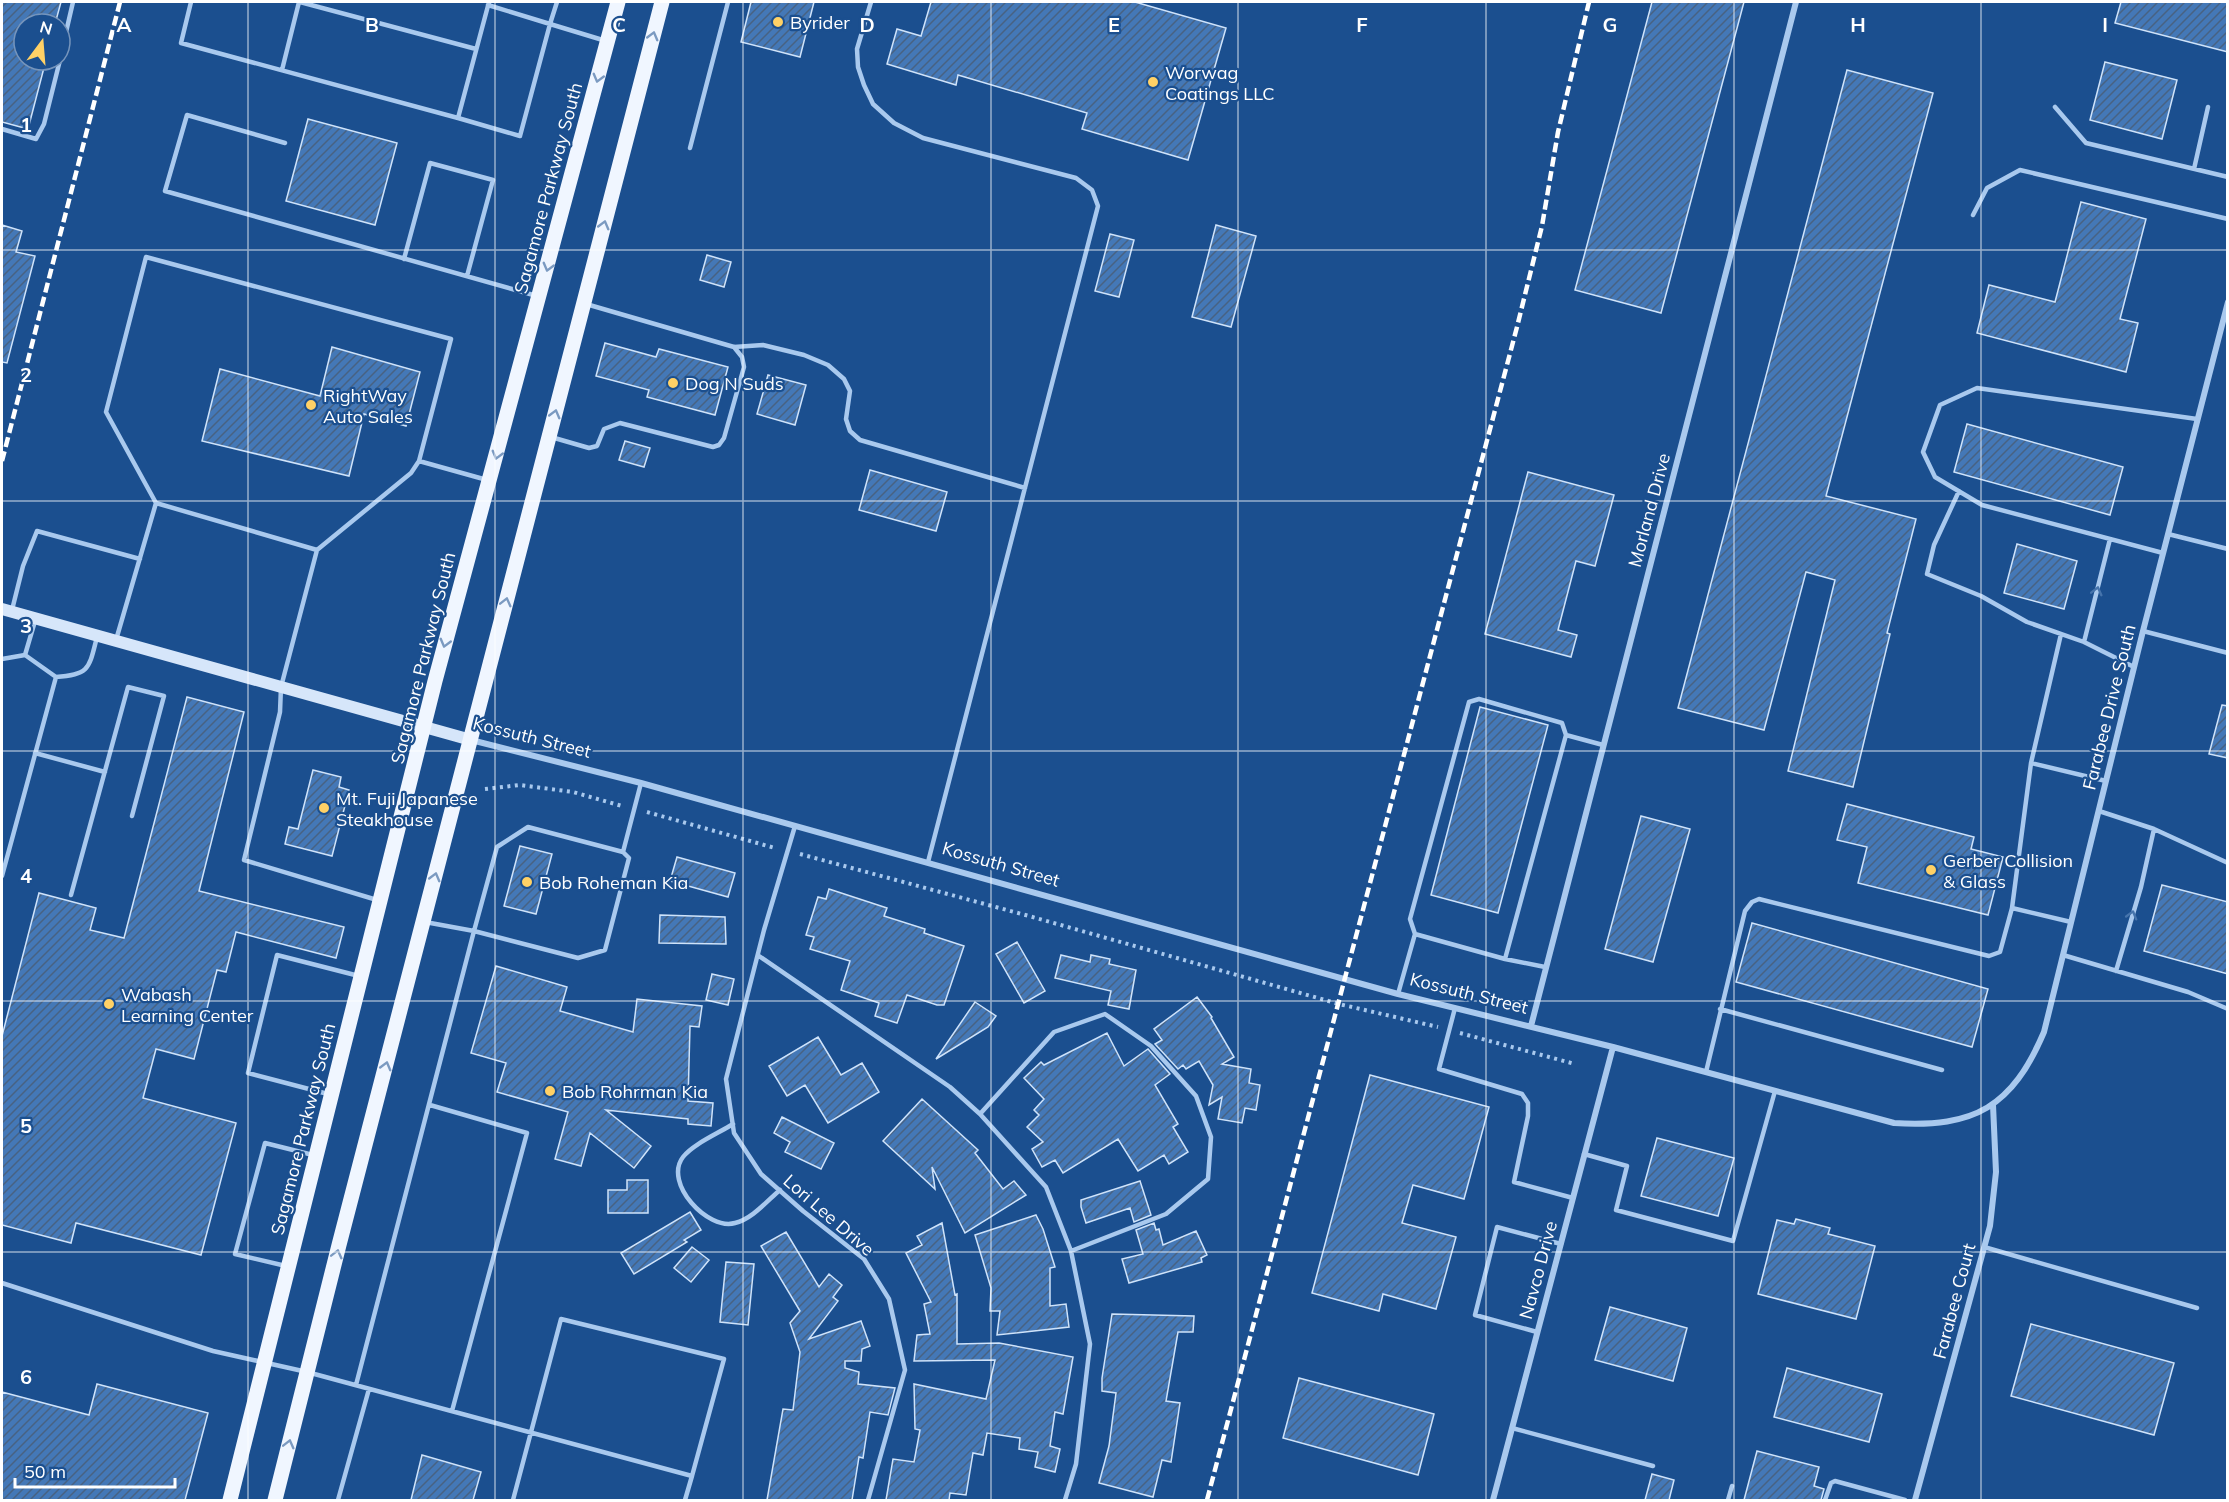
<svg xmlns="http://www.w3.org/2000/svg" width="2229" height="1502" font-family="Mulish,sans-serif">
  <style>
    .building { fill: url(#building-hatch); stroke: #cfe3fa; stroke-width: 1.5 }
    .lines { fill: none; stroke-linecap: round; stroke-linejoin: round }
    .path { stroke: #a9c9ee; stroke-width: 4; stroke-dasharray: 3 4.5; stroke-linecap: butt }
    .lane { stroke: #a9c9ee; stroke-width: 4.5 }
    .street { stroke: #a9c9ee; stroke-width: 6 }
    .secondary { stroke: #d6e6fa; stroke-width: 12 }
    .primary { stroke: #f0f6ff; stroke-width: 15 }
    .rail { stroke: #fff; stroke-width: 4.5; stroke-dasharray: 10 4.5; stroke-linecap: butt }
    .oneway { stroke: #7b9ac1 }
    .oneway2 { stroke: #4674ac }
    .grid { fill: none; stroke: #fff; stroke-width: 1.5; stroke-opacity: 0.55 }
    .poi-dot { fill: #ffd166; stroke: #1b4f8f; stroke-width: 2 }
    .labels { text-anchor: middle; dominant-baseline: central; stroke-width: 4.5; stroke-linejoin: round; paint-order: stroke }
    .poi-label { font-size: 18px; fill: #fff; stroke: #1b4f8f; text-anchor: start }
    .street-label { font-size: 18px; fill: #fff; stroke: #1b4f8f }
    .grid-label { font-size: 20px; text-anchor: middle; font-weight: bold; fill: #fff; stroke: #1b4f8f; stroke-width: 4.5; stroke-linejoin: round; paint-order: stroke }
  </style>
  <defs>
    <pattern id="building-hatch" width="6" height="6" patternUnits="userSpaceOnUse" patternTransform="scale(1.5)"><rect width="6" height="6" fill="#4478b7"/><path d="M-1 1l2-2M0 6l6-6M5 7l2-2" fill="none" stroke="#486282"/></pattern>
  </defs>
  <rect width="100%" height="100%" fill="#1b4f8f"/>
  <path class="building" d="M2 2H61L55 24H24V60H46L28 129 2 122Z
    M751 2H814L800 57 741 42Z
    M931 2H1135L1226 28 1188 160 1082 129 1087 113 958 75 956 85 887 64 897 29 921 36Z
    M1652 2H1744L1661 313 1575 290Z
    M2121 2H2228V52L2115 23Z
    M2105 62 2177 80 2162 139 2090 120Z
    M1847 70 1933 93 1826 496 1916 519 1887 633 1890 634 1853 787 1788 771 1835 580 1806 572 1764 730 1678 708Z
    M308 119 397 143 375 225 286 201Z
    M2081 202 2146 219 2120 319 2138 323 2126 372 1977 333 1989 285 2055 302Z
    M2 225 22 231 16 252 35 256 7 363 2 362Z
    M1216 225 1256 236 1231 327 1192 317Z
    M1110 234 1134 240 1119 297 1095 291Z
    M707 255 731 262 724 287 700 280Z
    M605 343 656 357 659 349 728 367 715 415 647 397 649 390 596 376Z
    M332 347 420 372 406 426 364 414 349 476 202 441 220 369 320 396Z
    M768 375 806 385 795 425 757 414Z
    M1967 424 2123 467 2110 515 1954 472Z
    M625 441 650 448 644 467 619 460Z
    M870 470 947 492 936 531 859 510Z
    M1528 472 1614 495 1595 566 1576 561 1558 630 1577 635 1571 657 1485 634Z
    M2017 544 2077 561 2064 609 2004 593Z
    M187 697 244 712 199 891 344 927 336 958 236 932 226 972 217 970 194 1059 156 1049 143 1098 236 1123 201 1255 76 1223 71 1243 2 1225V1036L39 893 96 908 90 930 124 938Z
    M2222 705 2228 706V758L2209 754Z
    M1480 707 1548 725 1498 913 1431 895Z
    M313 770 341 777 339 787 349 790 332 856 285 844 289 827 298 829Z
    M1847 804 1974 837 1971 849 2003 857 1988 915 1858 883 1867 847 1837 840Z
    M1641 816 1690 829 1653 962 1605 949Z
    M520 846 552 854 536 914 504 906Z
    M677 857 735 873 728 897 670 881Z
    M2162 885 2228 902V974L2144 951Z
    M829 889 887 908 884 916 925 929 924 933 964 946 944 1005H937L907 995 897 1023 875 1016 879 1003 841 990 850 961 810 949 814 937 806 935 818 897 826 899Z
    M660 915 725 917 726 944 659 943Z
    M1752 923 1988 989 1972 1047 1736 982Z
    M1017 942 1045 991 1024 1003 996 954Z
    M1061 955 1090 962 1091 955 1110 959 1109 964 1136 970 1129 1009 1108 1005 1111 991 1055 978Z
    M496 966 567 987 560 1011 633 1032 637 999 702 1006 699 1027 690 1026 688 1101 713 1103 711 1126 688 1124V1119L606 1110 651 1146 634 1168 590 1133 581 1166 555 1159 568 1112 497 1092 506 1063 471 1053Z
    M712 974 734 979 728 1005 706 1000Z
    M1197 997 1212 1017 1211 1018 1234 1057 1222 1064 1251 1069 1249 1083 1260 1085 1256 1110 1245 1108 1242 1123 1218 1119 1222 1097 1209 1105 1213 1085 1199 1061 1186 1069 1183 1065 1178 1069 1155 1044 1162 1040 1154 1029Z
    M975 1002 996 1016 988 1027 936 1059Z
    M1107 1033 1124 1066 1148 1049 1170 1074 1155 1085 1178 1124 1173 1127 1188 1152 1169 1164 1164 1155 1138 1171 1118 1139 1063 1173 1055 1160 1042 1167 1032 1149 1043 1142 1027 1127 1039 1115 1034 1110 1044 1099 1024 1078 1041 1062 1044 1065Z
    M818 1037 841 1075 862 1063 879 1092 828 1123 805 1085 787 1096 769 1066Z
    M1370 1075 1489 1107 1464 1199 1413 1185 1402 1223 1456 1237 1436 1309 1383 1294 1379 1311 1312 1293Z
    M922 1099 978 1150 975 1153 1003 1189 1014 1181 1026 1195 965 1233 932 1167 935 1189 883 1141Z
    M782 1117 834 1143 821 1169 785 1152 790 1142 774 1133Z
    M1657 1138 1734 1158 1718 1216 1641 1196Z
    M627 1180H648V1213H608V1190H627Z
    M1140 1181 1151 1215 1134 1222 1130 1208 1086 1223 1081 1207V1200Z
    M690 1212 701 1230 684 1240 687 1242 634 1274 621 1253Z
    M1036 1215 1043 1229 1055 1267 1050 1268V1306L1066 1304 1069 1327 997 1335 1000 1311H990L991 1288 975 1235Z
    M1796 1219 1830 1228 1828 1234 1875 1246 1856 1319 1758 1294 1777 1220 1794 1224Z
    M942 1223 955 1295 957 1294V1344L999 1343 1073 1357 1063 1414 1055 1412 1050 1446 1060 1449 1055 1472 1035 1467 1038 1452 1019 1449 1020 1438 987 1433 983 1455 973 1453 966 1495 950 1493 949 1500H886L893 1459 914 1462 920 1430 915 1429 914 1384 986 1399 995 1360 914 1361 917 1335 930 1334 924 1304 931 1302 906 1253 922 1245 917 1236Z
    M1154 1223 1156 1230 1159 1229 1163 1245 1196 1231 1207 1255 1201 1258 1202 1262 1129 1283 1122 1259 1143 1254 1136 1230Z
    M786 1232 819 1287 829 1274 842 1285 833 1297 838 1301 809 1339 861 1321 870 1346 862 1349 861 1361H845V1368L859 1372 858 1384 895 1388 888 1415 870 1412 863 1458 859 1457 852 1500H767L783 1409 793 1410 800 1352 790 1323 800 1311 761 1246Z
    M692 1247 709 1260 691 1282 674 1268Z
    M726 1262 754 1264 748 1325 720 1322Z
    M1610 1307 1687 1328 1673 1381 1595 1360Z
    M1112 1314 1194 1316 1193 1332H1178L1166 1401 1180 1403 1171 1462 1162 1460 1153 1497 1099 1483 1109 1446 1116 1393 1102 1391V1378Z
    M2031 1324 2174 1363 2154 1435 2011 1396Z
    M1787 1368 1882 1394 1869 1442 1774 1417Z
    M1299 1378 1434 1414 1418 1475 1283 1438Z
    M97 1384 208 1413 185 1500H2V1392L89 1415Z
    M1757 1451 1819 1467 1814 1486 1824 1489 1821 1500H1744Z
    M422 1455 481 1472 473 1500H411Z
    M1652 1474 1674 1480 1669 1500H1645Z"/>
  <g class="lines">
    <path class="path" d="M485 789 520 785 573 792 622 806
      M647 812 775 848
      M800 854 1029 916 1339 1004 1438 1027
      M1460 1033 1575 1064"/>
    <path class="lane" d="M191 2 181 43 458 118
      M300 2 476 49
      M489 2 458 118 520 136 550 24 606 41
      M871 2 857 49 858 67 864 85 873 104 894 123 923 138 1076 178 1092 190 1098 206 928 862
      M488 5 550 24 557 2
      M60 58 73 2
      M282 70 299 2
      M2055 107 2086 143 2228 177
      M2 129 36 139 44 124 60 60
      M285 143 187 115 165 191 537 296
      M690 148 728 2
      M2194 169 2208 107
      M1973 215 1987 188 2020 170 2228 219
      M404 259 430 163 493 180 467 276
      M586 304 734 347 763 345 804 355 828 365 844 379 850 391 846 419 850 431 860 440 1025 488
      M551 437 589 448 597 446 604 429 620 423 713 447 719 445 724 438 744 367 742 357 734 347
      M1959 491 1934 545 1927 574 1981 596 2027 622 2084 642 2134 667
      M156 503 106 412 146 257 451 339 419 461 487 480
      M2168 534 2228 549
      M2163 553 1982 505 1935 477 1923 452 1940 405 1977 388 2197 419
      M12 610 23 566 37 531 140 559
      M2143 631 2228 653
      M2061 634 2031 763 2106 781
      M116 640 156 503 317 550
      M2084 642 2110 539
      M2 659 25 655 35 621
      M56 677C90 675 89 668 97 637
      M1566 735 1603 745
      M35 753 105 772
      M2031 763 2012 908 2071 922
      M2099 811 2154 829 2228 863
      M795 826 764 930 726 1079 734 1133 761 1174 803 1211 864 1259 889 1299 905 1370 868 1500
      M623 852 629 858 605 950 578 958 474 931 497 847 528 827 623 852 641 783
      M2 876 56 677 25 655
      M71 895 128 687 164 696 132 816
      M377 900 244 860 280 712 281 687 317 550 411 473 419 461
      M1415 934 1410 919 1469 702 1479 699 1562 723 1566 735 1505 959
      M2063 955 2188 992 2228 1009
      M759 956 950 1087 980 1114 1046 1187 1071 1251 1090 1344 1076 1464 1065 1500
      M2116 971 2141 887 2154 829
      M1398 994 1415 934 1505 959 1545 967
      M1455 1008 1439 1069 1522 1094 1528 1103V1116L1514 1182 1573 1198
      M1720 1009 1942 1070
      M1706 1072 1745 911 1752 902 1759 899 1989 956 2000 952 2012 908
      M328 1094 248 1073 277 955 359 976
      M430 1105 527 1133 452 1411
      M980 1114 1054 1032 1105 1014 1151 1046 1196 1096 1211 1137 1208 1179 1166 1214 1071 1251
      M733 1124C719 1133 693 1144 683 1157 663 1183 708 1231 735 1223 752 1219 767 1201 780 1190
      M1584 1154 1627 1166 1616 1210 1733 1241 1775 1091
      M1984 1247 2197 1308
      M286 1266 235 1254 265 1143 313 1155
      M2 1283 213 1351 307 1372 692 1476 724 1359 561 1319 513 1500
      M1537 1332 1475 1315 1497 1227 1561 1244
      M356 1385 474 931 425 922
      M1512 1428 1653 1466
      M338 1500 369 1389
      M685 1500 692 1476
      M1728 1500 1732 1486
      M1825 1500 1831 1483 1835 1481 1905 1500"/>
    <path class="street" d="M471 740 641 783 1398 994 1613 1047 1894 1123C1975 1128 2012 1107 2044 1032L2143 631 2228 302
      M1531 1026 1796 2
      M1493 1500 1613 1047
      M1915 1500 1990 1226 1996 1172 1993 1105"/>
    <path class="secondary" d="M2 609 471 740"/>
    <path class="primary" d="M230 1500 435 681 618 2
      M275 1500 339 1245 662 2"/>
    <path class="rail" d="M2 461 120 2
      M1207 1500 1517 327 1542 226 1558 132 1589 2"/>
  </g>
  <defs><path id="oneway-chevron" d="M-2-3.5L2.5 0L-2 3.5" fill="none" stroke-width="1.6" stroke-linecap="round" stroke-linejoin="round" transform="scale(1.5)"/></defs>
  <g class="oneway">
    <use href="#oneway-chevron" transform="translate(653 36) rotate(-75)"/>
    <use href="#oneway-chevron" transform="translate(598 78) rotate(105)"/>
    <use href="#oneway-chevron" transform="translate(604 225) rotate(-75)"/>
    <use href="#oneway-chevron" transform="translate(548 267) rotate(105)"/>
    <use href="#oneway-chevron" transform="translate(555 414) rotate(-75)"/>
    <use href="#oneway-chevron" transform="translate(497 455) rotate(105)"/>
    <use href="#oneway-chevron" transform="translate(506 602) rotate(-76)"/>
    <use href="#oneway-chevron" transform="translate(445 643) rotate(105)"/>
    <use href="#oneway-chevron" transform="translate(435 877) rotate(-75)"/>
    <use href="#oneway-chevron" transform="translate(386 1066) rotate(-75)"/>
    <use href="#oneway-chevron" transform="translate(337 1254) rotate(-76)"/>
    <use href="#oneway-chevron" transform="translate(289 1444) rotate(-76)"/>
  </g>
  <g class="oneway2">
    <use href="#oneway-chevron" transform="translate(2097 591) rotate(-76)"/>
    <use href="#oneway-chevron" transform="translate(2132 915) rotate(-74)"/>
  </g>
  <path class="grid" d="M248 2V1500M495 2V1500M743 2V1500M991 2V1500M1238 2V1500M1486 2V1500M1734 2V1500M1981 2V1500M2 250H2228M2 501H2228M2 751H2228M2 1001H2228M2 1252H2228"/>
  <g class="poi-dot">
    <circle cx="778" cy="22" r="6"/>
    <circle cx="1153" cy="82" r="6"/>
    <circle cx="673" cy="383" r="6"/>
    <circle cx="311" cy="405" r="6"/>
    <circle cx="324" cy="808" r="6"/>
    <circle cx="1931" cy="870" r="6"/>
    <circle cx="527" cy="882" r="6"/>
    <circle cx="109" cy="1004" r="6"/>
    <circle cx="550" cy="1091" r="6"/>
  </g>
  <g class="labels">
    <g class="poi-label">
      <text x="790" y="22">Byrider</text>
      <text x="1165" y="72">Worwag<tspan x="1165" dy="21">Coatings LLC</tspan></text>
      <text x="685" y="383">Dog N Suds</text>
      <text x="323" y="395">RightWay<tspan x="323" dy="21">Auto Sales</tspan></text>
      <text x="336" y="798">Mt. Fuji Japanese<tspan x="336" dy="21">Steakhouse</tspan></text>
      <text x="1943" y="860">Gerber Collision<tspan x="1943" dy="21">&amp; Glass</tspan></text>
      <text x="539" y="882">Bob Roheman Kia</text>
      <text x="121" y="994">Wabash<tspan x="121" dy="21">Learning Center</tspan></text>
      <text x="562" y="1091">Bob Rohrman Kia</text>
    </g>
    <g class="street-label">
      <text transform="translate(548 188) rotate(-75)">Sagamore Parkway South</text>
      <text transform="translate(1649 510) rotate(-75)">Morland Drive</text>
      <text transform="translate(423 658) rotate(-76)">Sagamore Parkway South</text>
      <text transform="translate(2109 707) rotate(-76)">Farabee Drive South</text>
      <text transform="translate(532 737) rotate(14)">Kossuth Street</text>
      <text transform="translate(1001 864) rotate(16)">Kossuth Street</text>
      <text transform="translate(1469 993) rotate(14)">Kossuth Street</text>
      <text transform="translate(303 1129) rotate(-76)">Sagamore Parkway South</text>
      <text transform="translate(829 1215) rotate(41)">Lori Lee Drive</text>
      <text transform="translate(1538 1270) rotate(-75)">Navco Drive</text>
      <text transform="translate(1954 1301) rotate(-75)">Farabee Court</text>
    </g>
  </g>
  <g class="grid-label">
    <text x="124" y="32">A</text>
    <text x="372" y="32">B</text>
    <text x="619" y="32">C</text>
    <text x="867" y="32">D</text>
    <text x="1114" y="32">E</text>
    <text x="1362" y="32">F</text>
    <text x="1610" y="32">G</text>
    <text x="1858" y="32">H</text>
    <text x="2105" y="32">I</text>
    <text x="26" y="132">1</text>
    <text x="26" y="382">2</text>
    <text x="26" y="633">3</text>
    <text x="26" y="883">4</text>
    <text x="26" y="1133">5</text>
    <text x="26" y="1384">6</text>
  </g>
  <rect width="2229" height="1502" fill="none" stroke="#ffffff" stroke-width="6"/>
  <g transform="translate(42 42) rotate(16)"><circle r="28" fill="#1b4f8f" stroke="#7695bc" stroke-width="1.5"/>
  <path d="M0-4.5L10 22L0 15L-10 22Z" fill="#ffd166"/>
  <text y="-9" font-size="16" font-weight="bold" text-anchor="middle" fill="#ffffff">N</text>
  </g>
  <path d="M15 1478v9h160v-9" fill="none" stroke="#ffffff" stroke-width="3"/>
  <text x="24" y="1478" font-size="18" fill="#ffffff" stroke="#1b4f8f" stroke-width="4.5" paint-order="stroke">50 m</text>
</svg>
